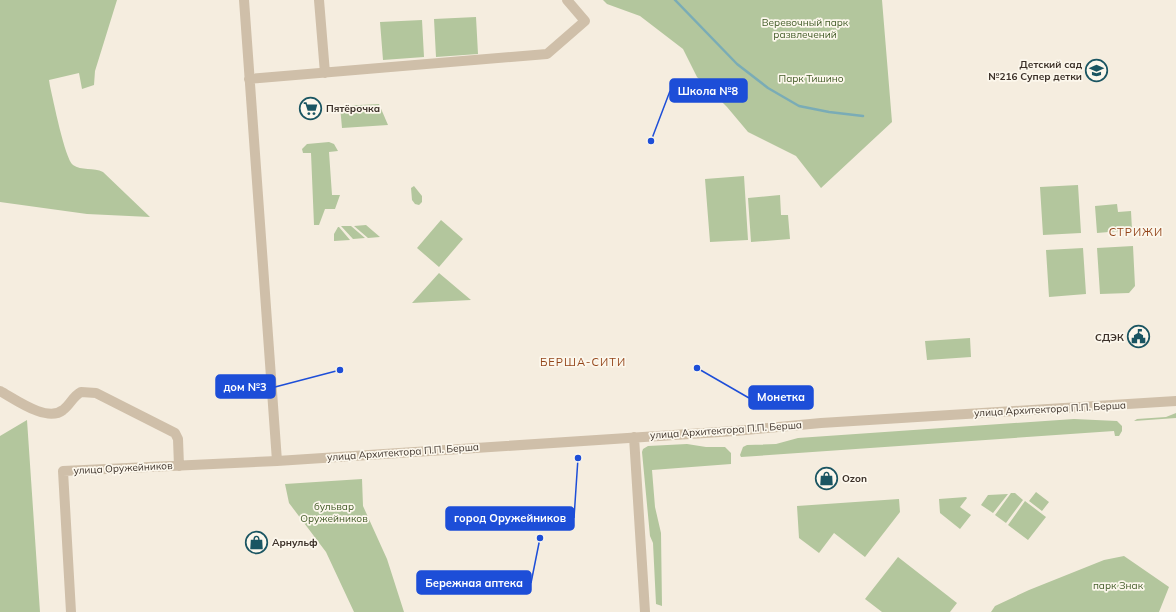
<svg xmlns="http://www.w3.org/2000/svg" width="1176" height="612" font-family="Mulish,sans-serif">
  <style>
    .green { fill: #b3c69d }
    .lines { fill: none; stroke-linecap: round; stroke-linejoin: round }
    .stream { stroke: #7aacb6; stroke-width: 2.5 }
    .minor { stroke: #cfbfa9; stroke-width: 10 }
    .labels { text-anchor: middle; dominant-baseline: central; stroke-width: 3.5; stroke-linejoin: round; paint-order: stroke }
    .park-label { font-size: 10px; fill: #445d2a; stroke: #fcf7ec }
    .poi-label { font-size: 10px; font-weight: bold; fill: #3c3129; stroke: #fcf7ec; text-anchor: start }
    .street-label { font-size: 10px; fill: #3c3129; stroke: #fcf7ec }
    .neighbourhood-label { font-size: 11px; letter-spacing: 1px; fill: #93451a; stroke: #fcf7ec }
    .leader { fill: none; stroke: #1d4ed8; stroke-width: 1.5 }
    .callout-dot { fill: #1d4ed8; stroke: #fcf7ec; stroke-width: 1.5 }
    .callout { fill: #1d4ed8; stroke: #1d4ed8; stroke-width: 1.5 }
    .callout-label { font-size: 11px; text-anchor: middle; font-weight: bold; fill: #fff }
  </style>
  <rect width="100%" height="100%" fill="#f5eddf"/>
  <path class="green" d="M0 0H117L95 71 94 85 82 89 79 73 49 80 50 86C53 99 65 159 73 165 81 171 94 167 103 172L150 217 87 214 0 202Z
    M603 0H882L892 122 821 188 796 156 748 132 727 107 697 77 683 49 640 16 607 4Z
    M476 17 478 54 436 57 434 19Z
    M422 20 424 57 383 60 380 22Z
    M379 104 388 125 342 128 340 106Z
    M329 142 334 144 338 151 329 152 332 195H340L335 209H325L319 225H314L311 153H303L302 149 307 144Z
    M744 176 748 240 710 242 705 179Z
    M1078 185 1081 233 1043 235 1040 187Z
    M414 186 422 196V202L419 205 415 204 412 200 411 188Z
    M780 195 781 215H788L790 239 751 242 748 198Z
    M1117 204 1118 212 1131 211 1132 230 1097 233 1095 206Z
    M441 220 463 239 439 267 417 248Z
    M366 225 380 237 368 238 354 226Z
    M341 226H351L365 238 353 239Z
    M338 227H339L350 240 334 241V234Z
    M1133 246 1135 286 1129 293 1100 294 1097 248Z
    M1083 248 1086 294 1049 297 1046 250Z
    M439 273 471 300 412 303Z
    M970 338 971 357 927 360 925 341Z
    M1176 413V418L1134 421 1137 419 1166 417Z
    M1074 419 1117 421 1122 426V431L1119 436H1115L1114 431 741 457 740 455 743 447 747 445 776 444 798 438Z
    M27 420 40 612H0V436Z
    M687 444 706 447H725L731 453V464L652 470 655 507 661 533 662 606 656 604 653 543 650 536 642 452 643 449 648 446Z
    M362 479 363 506 387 559 404 612H354L326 552 289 503 285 484Z
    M1036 492 1049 502 1042 511 1029 501Z
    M1011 493H1015L1023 500 1006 523 995 515Z
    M1008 494 993 513 981 505 988 495Z
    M966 497 967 498 960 507 971 515 960 529 940 513 939 499Z
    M899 499 900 512 865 557 834 533 819 553 799 538 797 506Z
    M1025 501 1046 517 1028 540 1008 525Z
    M1124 556 1169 587 1159 612H991L995 606 1029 590 1104 560Z
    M898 557 957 603 950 612H882L865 599Z"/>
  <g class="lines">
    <path class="stream" d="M675 0 737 64 768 88 799 106 829 112 863 116"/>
    <path class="minor" d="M244 0 277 461
      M319 0 325 73
      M249 79 547 54 585 21 567 0
      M0 391C15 399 47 423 63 410 70 405 73 396 81 392L96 393 175 433 178 439 179 466
      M634 437 645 612
      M71 612 63 471 277 461 735 431 821 423 1176 401"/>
  </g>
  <defs>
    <symbol id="school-ring" viewBox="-11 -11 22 22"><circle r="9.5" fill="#fcf7ec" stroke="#1a5562" stroke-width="1.5"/><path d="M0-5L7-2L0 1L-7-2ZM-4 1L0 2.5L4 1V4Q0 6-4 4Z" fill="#1a5562"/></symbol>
    <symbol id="supermarket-ring" viewBox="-11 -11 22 22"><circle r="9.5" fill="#fcf7ec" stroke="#1a5562" stroke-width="1.5"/><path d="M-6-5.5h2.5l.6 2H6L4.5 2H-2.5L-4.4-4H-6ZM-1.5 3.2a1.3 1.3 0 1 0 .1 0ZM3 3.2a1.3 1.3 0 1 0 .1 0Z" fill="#1a5562"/></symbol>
    <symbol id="civic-ring" viewBox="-11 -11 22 22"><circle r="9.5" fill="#fcf7ec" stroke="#1a5562" stroke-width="1.5"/><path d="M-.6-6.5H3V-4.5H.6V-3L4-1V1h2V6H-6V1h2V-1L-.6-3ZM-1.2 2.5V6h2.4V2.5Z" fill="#1a5562"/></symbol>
    <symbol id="shop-ring" viewBox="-11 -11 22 22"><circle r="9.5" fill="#fcf7ec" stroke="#1a5562" stroke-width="1.5"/><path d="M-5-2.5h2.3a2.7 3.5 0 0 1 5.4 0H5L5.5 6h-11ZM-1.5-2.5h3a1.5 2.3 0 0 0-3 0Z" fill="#1a5562"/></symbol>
  </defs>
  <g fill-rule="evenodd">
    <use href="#school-ring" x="1084" y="58" width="25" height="25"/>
    <use href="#supermarket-ring" x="298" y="96" width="25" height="25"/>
    <use href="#civic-ring" x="1126" y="324" width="25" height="25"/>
    <use href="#shop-ring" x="814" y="466" width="25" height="25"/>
    <use href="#shop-ring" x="244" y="530" width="25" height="25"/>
  </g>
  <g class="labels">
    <g class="park-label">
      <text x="805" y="22">Веревочный парк<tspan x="805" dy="12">развлечений</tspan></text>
      <text x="811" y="78">Парк Тишино</text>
      <text x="334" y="506">бульвар<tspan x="334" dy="12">Оружейников</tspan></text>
      <text x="1118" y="585">парк Знак</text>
    </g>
    <g class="poi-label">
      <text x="1082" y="64" text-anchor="end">Детский сад<tspan x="1082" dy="12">№216 Супер детки</tspan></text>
      <text x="326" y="108">Пятёрочка</text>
      <text x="1124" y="337" text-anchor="end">СДЭК</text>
      <text x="842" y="478">Ozon</text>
      <text x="272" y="542">Арнульф</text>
    </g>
    <g class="street-label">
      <text transform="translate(1050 409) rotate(-3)">улица Архитектора П.П. Берша</text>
      <text transform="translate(726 430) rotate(-4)">улица Архитектора П.П. Берша</text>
      <text transform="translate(403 452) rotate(-4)">улица Архитектора П.П. Берша</text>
      <text transform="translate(123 468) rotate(-3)">улица Оружейников</text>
    </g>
    <g class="neighbourhood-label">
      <text x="1136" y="232">СТРИЖИ</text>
      <text x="583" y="362">БЕРША-СИТИ</text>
    </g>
  </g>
  <path class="leader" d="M651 141L670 91M340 370L275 387M697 368L749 398M578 458L574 518M540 538L531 583"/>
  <g class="callout-dot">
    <circle cx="651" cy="141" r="4"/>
    <circle cx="340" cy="370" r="4"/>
    <circle cx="697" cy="368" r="4"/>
    <circle cx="578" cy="458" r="4"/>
    <circle cx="540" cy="538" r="4"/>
  </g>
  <g class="callout">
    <rect x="670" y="79" width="77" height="23" rx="4"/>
    <rect x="216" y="375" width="59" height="23" rx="4"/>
    <rect x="749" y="386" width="64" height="23" rx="4"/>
    <rect x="446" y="507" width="128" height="23" rx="4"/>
    <rect x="417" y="571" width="114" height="23" rx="4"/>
  </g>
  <g class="callout-label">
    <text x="708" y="95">Школа №8</text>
    <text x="245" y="391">дом №3</text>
    <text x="781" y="401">Монетка</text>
    <text x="510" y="522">город Оружейников</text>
    <text x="474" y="587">Бережная аптека</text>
  </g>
</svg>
